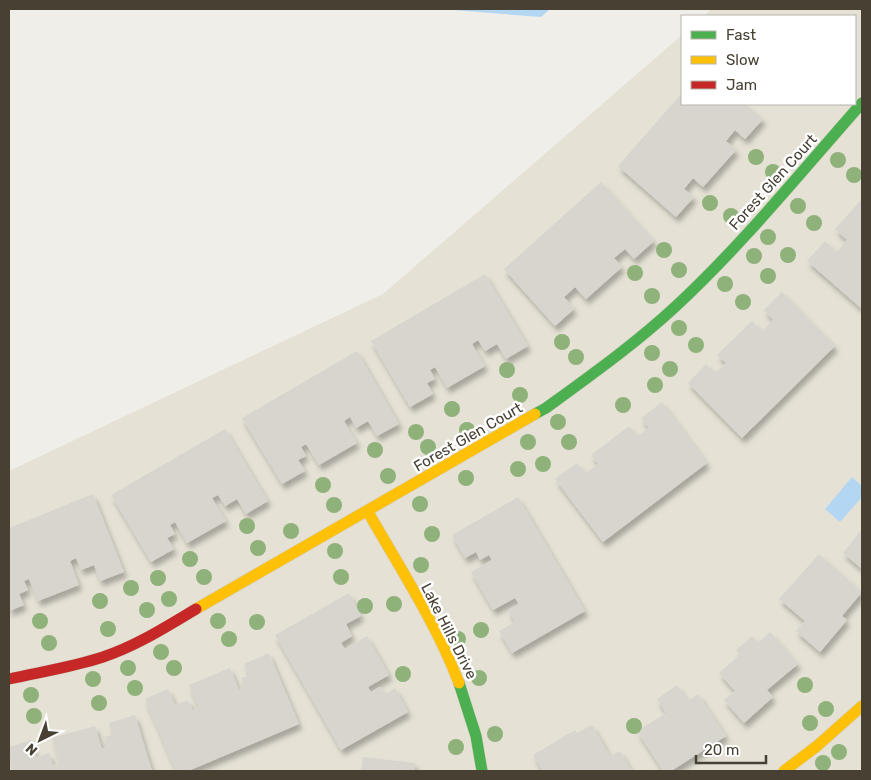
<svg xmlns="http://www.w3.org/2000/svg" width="871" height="780" font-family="Rubik,sans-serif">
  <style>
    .residential { fill: #e5e1d5 }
    .water { fill: #b3d6f3 }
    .building { fill: #d8d5cf; filter: url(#shadow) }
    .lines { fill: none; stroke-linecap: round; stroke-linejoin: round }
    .fast-casing { stroke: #d0ccbe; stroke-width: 12 }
    .slow-casing { stroke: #d0ccbe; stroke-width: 12 }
    .jam-casing { stroke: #d0ccbe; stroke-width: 12 }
    .fast { stroke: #4caf50; stroke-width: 11 }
    .slow { stroke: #ffc107; stroke-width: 11 }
    .jam { stroke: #c62828; stroke-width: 11 }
    .tree { fill: #8fb17a }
    .labels { text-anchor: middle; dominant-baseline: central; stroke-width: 5; stroke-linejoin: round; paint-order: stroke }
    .street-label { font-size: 15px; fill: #474033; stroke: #fff }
  </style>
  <defs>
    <filter id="shadow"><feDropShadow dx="3" dy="5.5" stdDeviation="2.5" flood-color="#0004"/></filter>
  </defs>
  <rect width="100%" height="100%" fill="#f0eee8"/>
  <path class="residential" d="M712 9H862V771H9V471L383 294 682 35V104H855V16H704Z"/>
  <path class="water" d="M440 9H550L541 17Z
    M852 477 862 486V497L840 522 825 509Z"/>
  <path class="building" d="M682 93V104H745L763 119 745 139 735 130 726 141 736 150 703 187 693 178 684 189 694 197 676 217 618 166Z
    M601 182 654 241 634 259 625 249 614 258 622 267 586 299 575 287 564 297 574 309 555 326 504 269Z
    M862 199V309L807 261 825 241 837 252 847 240 835 229Z
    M485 274 528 346 506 359 497 344 485 351 478 340 472 344 485 366 447 388 435 367 430 370 435 379 427 383 433 394 410 407 371 341Z
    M782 292 835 346 742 438 688 383 706 364 715 373 726 363 717 355 752 321 762 331 773 320 764 310Z
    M357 351 399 424 377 436 368 421 356 428 350 417 344 421 357 443 319 465 306 444 301 447 306 456 298 460 305 471 282 484 242 418Z
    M662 402 707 463 603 542 555 479 577 463 585 473 598 464 591 455 629 426 637 436 649 428 641 418Z
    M225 429 268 501 246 514 237 499 225 506 218 495 212 498 226 521 187 543 175 522 170 525 175 534 167 538 174 549 151 562 111 495Z
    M93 494 124 572 100 581 94 565 81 570 76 558 70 561 79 585 38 601 29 579 24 581 28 590 19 594 24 605 9 611V528Z
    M518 497 585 611 512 653 499 631 515 622 508 610 519 604 515 598 493 610 471 572 492 560 489 555 480 560 476 552 465 558 452 535Z
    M862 529V569L843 553Z
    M819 554 862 592 842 616 847 620 820 652 796 631 805 621 779 599Z
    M349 593 361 616 346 624 352 636 341 643 345 649 367 636 389 675 368 687 371 692 380 687 384 695 395 688 408 712 341 750 275 635Z
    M770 632 798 664 767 690 773 697 744 723 724 700 735 691 719 673 740 655 736 650 752 636 758 643Z
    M269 653 299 724 188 771H176L145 699 168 689 175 705 188 700 193 711 199 708 189 685 230 668 239 690 245 687 241 678 249 675 244 664Z
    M677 685 688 701 698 694 726 736 671 771H663L637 731 666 713 657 699Z
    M135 715 152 771H14L9 755V747L31 740 36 757 49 753 53 765 60 763 52 738 95 726 102 749 107 747 104 737 113 735 109 723Z
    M592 725 610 756 620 751 632 771H543L533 755 575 730 577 733Z
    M363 757 415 763V771H361Z"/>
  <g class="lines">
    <defs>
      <path id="fast" d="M535 414 546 408C590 376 635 344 675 307 742 245 801 172 862 103
        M459 683 476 736 482 771"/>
      <path id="slow" d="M368 512C400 568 436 623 459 683
        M196 609 535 414
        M784 771 817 746 862 706"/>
      <path id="jam" d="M9 679C40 672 73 667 103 657 136 646 166 627 196 609"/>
    </defs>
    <use href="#fast" class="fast-casing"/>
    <use href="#slow" class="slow-casing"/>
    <use href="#jam" class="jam-casing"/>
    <use href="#fast" class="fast"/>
    <use href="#slow" class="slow"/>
    <use href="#jam" class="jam"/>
  </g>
  <g class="tree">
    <circle cx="756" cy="157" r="8"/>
    <circle cx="838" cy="160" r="8"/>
    <circle cx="773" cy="172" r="8"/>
    <circle cx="854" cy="175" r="8"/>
    <circle cx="710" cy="203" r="8"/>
    <circle cx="798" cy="206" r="8"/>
    <circle cx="731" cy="216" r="8"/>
    <circle cx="814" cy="223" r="8"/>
    <circle cx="768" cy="237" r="8"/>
    <circle cx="664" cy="250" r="8"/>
    <circle cx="788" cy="255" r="8"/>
    <circle cx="754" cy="256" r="8"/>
    <circle cx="679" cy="270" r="8"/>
    <circle cx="635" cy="273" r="8"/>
    <circle cx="768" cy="276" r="8"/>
    <circle cx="725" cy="284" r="8"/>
    <circle cx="652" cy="296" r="8"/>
    <circle cx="743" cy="302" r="8"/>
    <circle cx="679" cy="328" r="8"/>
    <circle cx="562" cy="342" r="8"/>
    <circle cx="696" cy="345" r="8"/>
    <circle cx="652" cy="353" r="8"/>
    <circle cx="576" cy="357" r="8"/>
    <circle cx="670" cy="369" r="8"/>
    <circle cx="507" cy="370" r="8"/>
    <circle cx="655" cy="385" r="8"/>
    <circle cx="520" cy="395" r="8"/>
    <circle cx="623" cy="405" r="8"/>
    <circle cx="452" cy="409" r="8"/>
    <circle cx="558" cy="422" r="8"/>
    <circle cx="467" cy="430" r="8"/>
    <circle cx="416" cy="432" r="8"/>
    <circle cx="528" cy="442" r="8"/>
    <circle cx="569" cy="442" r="8"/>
    <circle cx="428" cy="447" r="8"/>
    <circle cx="375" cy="450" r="8"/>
    <circle cx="543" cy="464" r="8"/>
    <circle cx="518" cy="469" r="8"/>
    <circle cx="388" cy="476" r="8"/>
    <circle cx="466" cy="478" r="8"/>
    <circle cx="323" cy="485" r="8"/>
    <circle cx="420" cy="504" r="8"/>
    <circle cx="334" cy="505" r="8"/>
    <circle cx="247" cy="526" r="8"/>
    <circle cx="291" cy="531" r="8"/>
    <circle cx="432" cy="534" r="8"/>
    <circle cx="258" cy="548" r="8"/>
    <circle cx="335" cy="551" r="8"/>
    <circle cx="190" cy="559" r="8"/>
    <circle cx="421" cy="565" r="8"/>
    <circle cx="204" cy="577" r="8"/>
    <circle cx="341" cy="577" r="8"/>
    <circle cx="158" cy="578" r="8"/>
    <circle cx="131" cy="588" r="8"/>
    <circle cx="169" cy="599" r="8"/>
    <circle cx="100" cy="601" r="8"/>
    <circle cx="394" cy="604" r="8"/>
    <circle cx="365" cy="606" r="8"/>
    <circle cx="147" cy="610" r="8"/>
    <circle cx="40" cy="621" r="8"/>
    <circle cx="218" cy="621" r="8"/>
    <circle cx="257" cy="622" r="8"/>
    <circle cx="108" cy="629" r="8"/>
    <circle cx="481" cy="630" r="8"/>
    <circle cx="229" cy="639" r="8"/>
    <circle cx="458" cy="639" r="8"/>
    <circle cx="49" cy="643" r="8"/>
    <circle cx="161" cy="652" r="8"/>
    <circle cx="128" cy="668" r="8"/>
    <circle cx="174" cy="668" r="8"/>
    <circle cx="403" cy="674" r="8"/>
    <circle cx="479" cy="678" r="8"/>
    <circle cx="93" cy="679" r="8"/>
    <circle cx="805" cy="685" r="8"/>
    <circle cx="135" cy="688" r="8"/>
    <circle cx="31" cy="695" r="8"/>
    <circle cx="99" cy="703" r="8"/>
    <circle cx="826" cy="709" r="8"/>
    <circle cx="34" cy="716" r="8"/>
    <circle cx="810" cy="723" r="8"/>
    <circle cx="634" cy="726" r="8"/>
    <circle cx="495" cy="734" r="8"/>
    <circle cx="456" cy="747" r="8"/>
    <circle cx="839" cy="752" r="8"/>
    <circle cx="823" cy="763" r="8"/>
  </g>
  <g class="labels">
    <g class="street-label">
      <text transform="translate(773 182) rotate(-48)">Forest Glen Court</text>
      <text transform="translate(468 437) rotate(-30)">Forest Glen Court</text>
      <text transform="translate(449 631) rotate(63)">Lake Hills Drive</text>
    </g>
  </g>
  <rect width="871" height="780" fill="none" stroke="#474033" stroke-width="20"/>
  <rect x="681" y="15" width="175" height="90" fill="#ffffff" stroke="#b5b3ad"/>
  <rect x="691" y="31" width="25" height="8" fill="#4caf50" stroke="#b5b3ad"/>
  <text x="726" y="40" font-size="15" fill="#474033">Fast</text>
  <rect x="691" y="56" width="25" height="8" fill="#ffc107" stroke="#b5b3ad"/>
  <text x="726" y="65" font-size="15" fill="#474033">Slow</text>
  <rect x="691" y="81" width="25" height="8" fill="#c62828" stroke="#b5b3ad"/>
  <text x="726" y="90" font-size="15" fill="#474033">Jam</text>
  <g transform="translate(40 740) rotate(222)" stroke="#ffffff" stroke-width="4" paint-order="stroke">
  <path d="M0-4L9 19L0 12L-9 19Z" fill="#474033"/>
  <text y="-8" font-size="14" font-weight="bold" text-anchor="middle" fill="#474033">N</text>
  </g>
  <path d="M696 755v8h70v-8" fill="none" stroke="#474033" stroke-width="2.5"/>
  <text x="704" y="755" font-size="15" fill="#474033" stroke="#ffffff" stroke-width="4" paint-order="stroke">20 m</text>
</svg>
